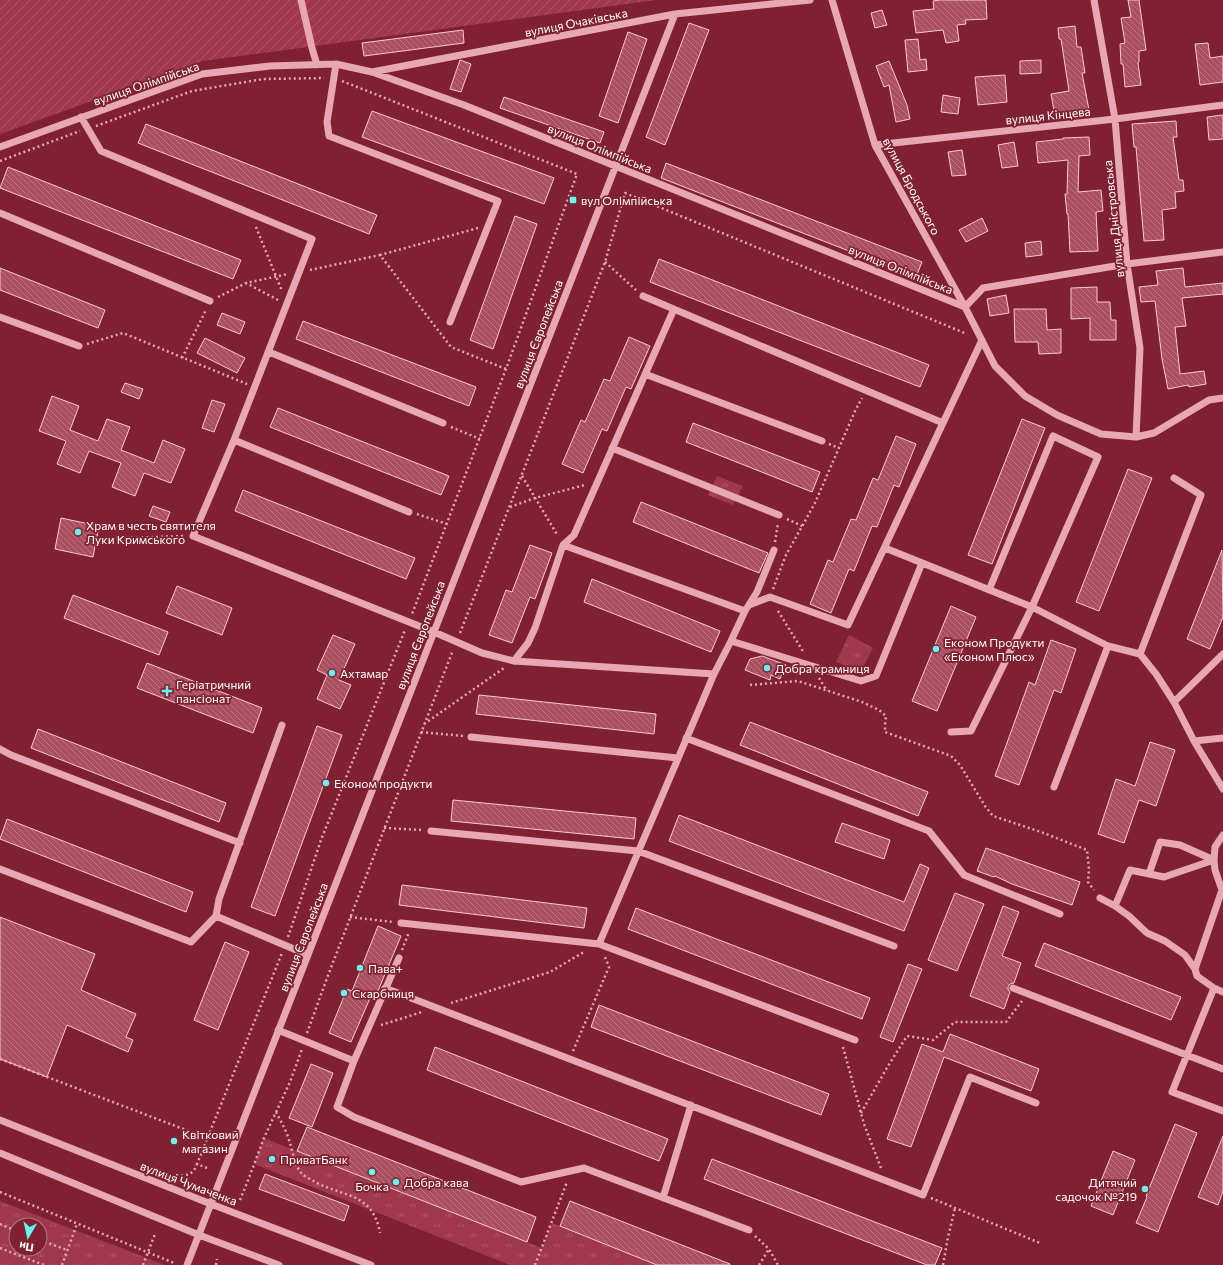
<svg xmlns="http://www.w3.org/2000/svg" width="1223" height="1265" font-family="Commissioner,sans-serif">
  <style>
    .grass { fill: url(#grass-tufts); fill-rule: evenodd }
    .garden { fill: url(#garden-furrows) }
    .building { fill: url(#building-back-hatch); stroke: #f6cbd3 }
    .lines { fill: none; stroke-linecap: round; stroke-linejoin: round }
    .path { stroke: #e7a7b3; stroke-width: 2.5; stroke-dasharray: 2 3; stroke-linecap: butt }
    .minor { stroke: #e7a7b3; stroke-width: 7 }
    .poi-dot { fill: #69f4f0; stroke: #802132; stroke-width: 1.5 }
    .labels { text-anchor: middle; dominant-baseline: central; stroke-width: 3.5; stroke-linejoin: round; paint-order: stroke }
    .street-label { font-size: 12px; fill: #fff; stroke: #802132 }
    .poi-label { font-size: 12px; fill: #fff; stroke: #802132; text-anchor: start }
  </style>
  <defs>
    <pattern id="grass-tufts" width="24" height="20" patternUnits="userSpaceOnUse"><rect width="24" height="20" fill="#a0384b"/><path d="M3 7l-1-3M5 7V3M7 7l1-3M15 17l-1-3M17 17v-4M19 17l1-3" fill="none" stroke="#ae5666"/></pattern>
    <pattern id="garden-furrows" width="10" height="10" patternUnits="userSpaceOnUse"><rect width="10" height="10" fill="#a0384b"/><path d="M-1 1l2-2M0 10L10 0M9 11l2-2" fill="none" stroke="#ae5666"/></pattern>
    <pattern id="building-back-hatch" width="6" height="6" patternUnits="userSpaceOnUse"><rect width="6" height="6" fill="#ab4e5f"/><path d="M-1 5l2 2M0 0l6 6M5-1l2 2" fill="none" stroke="#bc717f"/></pattern>
  </defs>
  <rect width="100%" height="100%" fill="#802132"/>
  <path class="grass" d="M717 476 743 486 733 505 708 495Z
    M849 635 873 648 861 671 836 662Z
    M264 1138 542 1248 552 1223 657 1265H510L254 1164Z
    M0 1201 165 1265H0ZM16 1225H40V1249H16Z"/>
  <path class="garden" d="M0 0H656L203 61 0 134Z"/>
  <path class="building" d="M940 0H986L987 19 965 20 966 24 957 25 959 41 946 43 943 30 916 33 913 11 934 9 933 1Z
    M1128 0H1139L1146 50 1139 51V62L1138 63 1141 85 1125 87 1123 64H1121L1120 44 1125 43 1121 18 1131 17Z
    M882 10 887 25 875 28 871 13Z
    M689 23 709 30 665 145 646 137Z
    M1075 26 1077 47H1081L1085 73H1082L1089 110 1055 116 1051 94 1069 91 1061 39H1059L1058 28Z
    M463 30 464 43 364 56 362 43Z
    M628 32 647 39 618 123 599 116Z
    M918 39 920 60 926 59 927 70 908 72 905 40Z
    M1208 43 1210 58 1223 56V82L1200 85 1195 44Z
    M460 60 471 64 461 92 450 89Z
    M1041 60V73L1020 74V61Z
    M889 61 907 105 910 119 896 122 889 85 884 87 876 66Z
    M1005 75 1007 102 978 105 975 77Z
    M943 95 960 98 958 114 941 112Z
    M504 97 604 132 600 143 500 108Z
    M372 111 554 178 544 204 362 137Z
    M1223 115V139L1209 140 1207 117Z
    M1176 121 1177 137H1173L1179 180H1183L1184 191 1175 192 1176 208 1162 210 1164 240 1144 241 1136 147H1134L1132 124Z
    M146 124 377 215 369 234 138 143Z
    M1089 137 1090 155 1079 156 1078 192 1101 190 1103 211 1096 212 1098 251 1070 252 1068 214H1067L1065 194H1067L1068 160 1038 163 1036 142 1063 139V138Z
    M1014 142 1018 166 1002 168 998 145Z
    M962 150 966 175 952 176 948 152Z
    M666 163 922 262 916 277 661 178Z
    M8 167 241 260 233 279 0 188Z
    M515 216 537 224 493 349 470 340Z
    M982 218 988 231 966 242 959 230Z
    M1041 241 1042 255 1026 257 1025 243Z
    M659 259 929 365 920 387 650 282Z
    M0 268 105 310 98 328 0 290Z
    M1183 268 1185 287 1223 283V294L1182 298 1186 326 1175 327 1180 374 1204 371 1206 384 1189 387 1188 385 1168 389 1162 359 1155 301 1141 302 1139 287 1158 285 1156 271Z
    M1097 287V302H1110L1111 320H1116V340H1090V318L1071 319V288Z
    M1006 295 1009 313 990 316 987 299Z
    M1014 309H1046L1047 330 1061 329V353L1039 354 1038 342H1015Z
    M222 313 245 322 240 334 217 325Z
    M303 321 476 387 469 406 296 339Z
    M629 337 650 346 631 389 626 387 607 431 602 429 583 473 562 464 581 420 585 422 604 379 610 381Z
    M205 338 245 358 237 373 197 353Z
    M125 383 143 389 139 399 121 392Z
    M52 396 79 406 70 430 98 441 107 419 130 427 121 450 154 463 163 440 185 449 171 483 144 473 135 496 112 487 121 463 89 451 80 473 57 464 66 441 39 431Z
    M212 400 225 404 214 432 202 428Z
    M278 408 449 476 441 495 270 427Z
    M1022 419 1045 428 992 564 968 555Z
    M693 423 820 472 812 492 686 442Z
    M896 436 916 444 899 487 894 485 877 527 872 526 854 571 849 569 831 613 810 604 828 560 833 562 851 519 856 520 873 478 878 480Z
    M1128 469 1152 478 1099 611 1076 602Z
    M243 490 415 558 406 579 235 511Z
    M641 502 768 553 759 573 633 522Z
    M153 506 170 512 166 522 149 516Z
    M61 518 99 526 93 557 55 549Z
    M530 545 552 553 535 599 530 597 512 643 489 635 506 590 512 592Z
    M1222 550 1223 617 1210 649 1187 639Z
    M592 579 720 631 711 652 584 602Z
    M177 586 232 608 222 635 166 613Z
    M73 595 168 632 159 655 64 618Z
    M951 606 976 617 937 711 912 701Z
    M333 635 355 644 339 680 351 685 340 709 317 699 327 675 317 670Z
    M1051 640 1076 649 1061 693 1054 690 1019 785 995 776 1029 682 1035 685Z
    M762 656 786 665 780 679 771 675 770 680 745 670 750 659Z
    M147 663 262 708 253 733 137 688Z
    M479 695 656 714 654 734 476 714Z
    M750 722 928 792 918 816 740 745Z
    M317 726 342 735 275 916 251 907Z
    M38 729 226 803 219 822 31 748Z
    M1150 742 1175 750 1156 806 1139 800 1124 843 1098 834 1116 779 1135 786Z
    M453 800 636 818 634 839 451 821Z
    M679 815 904 902 920 864 929 868 904 931 669 841Z
    M7 819 193 892 186 912 0 839Z
    M842 823 890 840 884 859 835 842Z
    M986 848 1080 882 1072 905 1012 884 995 876 994 877 977 871Z
    M402 885 587 908 584 928 399 905Z
    M955 893 984 904 957 971 928 960Z
    M1003 906 1019 912 1002 956 1021 963 1014 983 1010 984 1008 987V989L1010 992 1004 1009 970 996Z
    M636 908 870 998 862 1019 628 929Z
    M0 917 95 954 81 990 136 1014 126 1037 133 1040 128 1052 67 1025 47 1077 0 1059Z
    M378 926 401 936 375 998 371 996 351 1042 329 1033 347 989 352 991Z
    M225 942 249 952 218 1030 194 1020Z
    M1044 943 1181 997 1171 1020 1035 966Z
    M908 964 922 969 893 1042 880 1037Z
    M599 1005 829 1094 821 1115 591 1027Z
    M950 1034 1039 1069 1031 1091 944 1057 911 1147 887 1139 922 1044 943 1052Z
    M435 1047 668 1139 659 1161 427 1070Z
    M311 1064 333 1073 312 1127 289 1118Z
    M1175 1124 1197 1133 1158 1232 1136 1223 1147 1197 1146 1196Z
    M307 1127 536 1217 527 1242 297 1151Z
    M1223 1136V1191L1218 1205 1198 1197Z
    M1113 1151 1135 1160 1113 1215 1091 1206Z
    M712 1159 942 1248 935 1265H927L704 1179Z
    M265 1174 349 1206 344 1221 259 1189Z
    M570 1201 730 1264V1265H657L560 1226Z"/>
  <g class="lines">
    <path class="path" d="M342 81 577 174 506 369 412 614
      M96 126 192 91 263 79 324 78
      M0 161 80 131
      M256 227 282 291
      M478 228 380 255 451 347 506 369
      M605 262 636 290
      M310 270 380 255
      M218 297 246 283
      M278 300 246 283 288 274
      M87 344 123 333 247 384
      M182 358 206 310
      M451 427 480 439
      M829 444 839 448
      M522 476 558 536
      M510 507 535 498 585 485
      M417 514 447 524
      M787 519 802 526
      M96 539 184 536
      M775 542 778 523
      M773 589 786 555 815 503 855 411 862 398
      M778 611 804 653
      M460 633 605 262 625 193 967 334
      M819 678 827 691
      M750 685 798 681 862 702 879 710 886 716 885 725V732L951 756 960 765 985 806 993 816 1041 832 1087 850 1089 869 1088 882 1094 890
      M424 724 504 668
      M421 732 463 736
      M384 828 422 830
      M350 917 393 922
      M288 937 321 840 405 630
      M402 950 409 932
      M451 1003 550 972 584 952
      M381 1025 422 1012
      M307 1033 327 978 453 650
      M843 1047 864 1124 881 1168
      M573 1051 609 967 605 957
      M0 1059 207 1138
      M276 1112C280 1120 285 1128 288 1137 293 1150 293 1163 302 1174 305 1177 311 1179 315 1182 344 1197 373 1193 380 1233
      M861 1113 888 1066 907 1036 933 1040 955 1022H1006L1022 1001
      M207 1168 197 1164 282 953
      M176 1175C186 1177 194 1174 197 1164
      M0 1192 174 1263
      M931 1198 1040 1243
      M240 1200 247 1183 264 1138 290 1082 302 1049
      M0 1224 16 1231
      M755 1236 769 1249 778 1265
      M40 1240 67 1250
      M0 1248 44 1265
      M62 1265 77 1224
      M143 1265 155 1234
      M216 1265 217 1259
      M535 1265 567 1182
      M759 1265 769 1249
      M943 1265 948 1237 955 1208"/>
    <path class="minor" d="M301 0 312 48 317 65
      M832 0 875 145 965 307 995 366 1025 396 1057 415 1101 434 1136 437 1154 433 1209 400 1223 398
      M1094 0 1115 119 1127 264 1140 348 1136 437
      M336 64 327 122 329 136 498 201 450 322
      M372 72 675 14 810 0
      M81 117 101 151 312 239 234 440 193 536 434 632 482 653 514 661 714 674
      M875 145 1115 119 1223 105
      M0 147 202 74 270 66 336 64 372 72 464 105 965 307
      M0 213 210 301
      M643 296 943 423
      M965 307 983 288 1127 264 1223 252
      M0 317 79 346
      M269 352 443 423
      M645 374 822 441
      M234 440 409 512
      M612 448 779 515
      M563 545 745 611
      M885 548 1032 607 1108 646 1140 654 1156 674 1174 702 1194 741 1223 789
      M749 605 770 597 848 625 982 340
      M731 641 861 681 876 676 922 563
      M1140 654 1201 495 1174 478
      M514 661 528 643 535 628 563 545 574 535 674 309
      M1174 702 1223 654
      M282 725 219 899 216 916 308 955
      M951 732 971 731 1032 607 1098 457 1053 436 989 590
      M471 737 678 758
      M686 738 929 831 964 875 1060 914
      M1194 741 1223 738
      M0 749 11 755 240 843
      M1054 787 1108 646
      M431 831 638 851 894 946
      M1223 835 1215 847 1214 860 1215 870 1222 890 1195 969 1197 976 1214 988 1172 1092 1223 1111
      M0 869 191 942 216 916
      M1100 898 1115 906 1129 916 1147 933 1165 941 1185 955 1195 969
      M1115 906 1130 870 1164 877 1214 860 1180 845 1160 842 1149 874
      M401 923 599 944 855 1040
      M599 944 714 674 731 641 745 611 757 592 774 550
      M385 988 923 1195 970 1077 1036 1103
      M1013 988 1223 1069
      M1214 988 1223 992
      M278 1030 354 1061 337 1107 354 1117 521 1182 584 1168 749 1230
      M354 1061 399 958
      M0 1120 211 1204 371 1265
      M0 1153 199 1235 279 1265
      M663 1198 691 1105
      M187 1265 675 14"/>
  </g>
  <g class="poi-dot">
    <rect x="569" y="196" width="8" height="8" rx="2"/>
    <circle cx="78" cy="532" r="4"/>
    <circle cx="936" cy="649" r="4"/>
    <circle cx="767" cy="668" r="4"/>
    <circle cx="332" cy="673" r="4"/>
    <path d="M165 685h4v4h4v4h-4v4h-4v-4h-4v-4h4z"/>
    <circle cx="326" cy="783" r="4"/>
    <circle cx="360" cy="968" r="4"/>
    <circle cx="344" cy="993" r="4"/>
    <circle cx="174" cy="1141" r="4"/>
    <circle cx="272" cy="1159" r="4"/>
    <circle cx="372" cy="1172" r="4"/>
    <circle cx="396" cy="1182" r="4"/>
    <circle cx="1145" cy="1189" r="4"/>
  </g>
  <g class="labels">
    <g class="street-label">
      <text transform="translate(576 22) rotate(-11)">вулиця Очаківська</text>
      <text transform="translate(146 83) rotate(-19)">вулиця Олімпійська</text>
      <text transform="translate(1048 115) rotate(-6)">вулиця Кінцева</text>
      <text transform="translate(600 148) rotate(22)">вулиця Олімпійська</text>
      <text transform="translate(912 186) rotate(62)">вулиця Бродського</text>
      <text transform="translate(1113 219) rotate(-96)">вулиця Дністровська</text>
      <text transform="translate(901 269) rotate(22)">вулиця Олімпійська</text>
      <text transform="translate(538 334) rotate(-69)">вулиця Європейська</text>
      <text transform="translate(420 635) rotate(-69)">вулиця Європейська</text>
      <text transform="translate(303 937) rotate(-69)">вулиця Європейська</text>
      <text transform="translate(189 1183) rotate(21)">вулиця Чумаченка</text>
    </g>
    <g class="poi-label">
      <text x="581" y="200">вул Олімпійська</text>
      <text x="86" y="525">Храм в честь святителя<tspan x="86" dy="14">Луки Кримського</tspan></text>
      <text x="944" y="642">Економ Продукти<tspan x="944" dy="14">«Економ Плюс»</tspan></text>
      <text x="775" y="668">Добра крамниця</text>
      <text x="340" y="673">Ахтамар</text>
      <text x="176" y="684">Геріатричний<tspan x="176" dy="14">пансіонат</tspan></text>
      <text x="334" y="783">Економ продукти</text>
      <text x="368" y="968">Пава+</text>
      <text x="352" y="993">Скарбниця</text>
      <text x="182" y="1134">Квітковий<tspan x="182" dy="14">магазин</tspan></text>
      <text x="280" y="1159">ПриватБанк</text>
      <text x="404" y="1182">Добра кава</text>
      <text x="1137" y="1182" text-anchor="end">Дитячий<tspan x="1137" dy="14">садочок №219</tspan></text>
      <text x="372" y="1186" text-anchor="middle">Бочка</text>
    </g>
  </g>
  <g transform="translate(28 1237) rotate(189)"><circle r="19" fill="#802132" stroke="#b37a84"/>
  <path d="M0-3L7 15L0 10L-7 15Z" fill="#69f4f0"/>
  <text y="-6" font-size="11" font-weight="bold" text-anchor="middle" fill="#ffffff">Пн</text>
  </g>
</svg>
